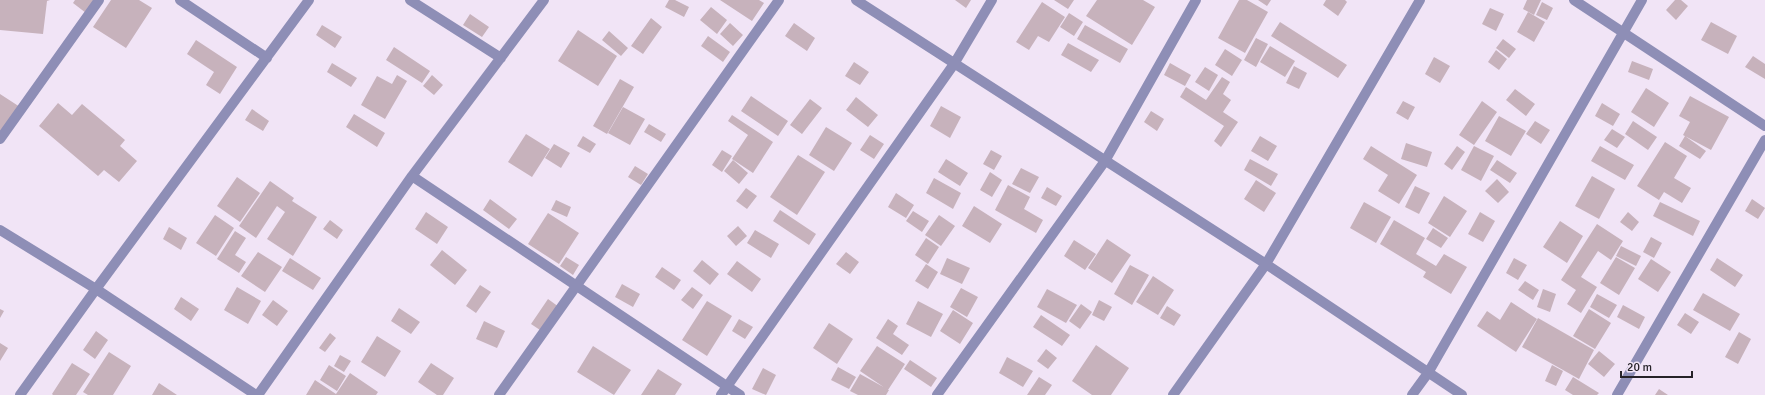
<svg xmlns="http://www.w3.org/2000/svg" width="1765" height="395" font-family="Signika,sans-serif">
  <style>
    .building { fill: #c7b2bc }
    .lines { fill: none; stroke-linecap: round; stroke-linejoin: round }
    .street { stroke: #8e8eb6; stroke-width: 10 }
  </style>
  <rect width="100%" height="100%" fill="#f1e4f6"/>
  <path class="building" d="M0 0H50L47 1 43 34 0 30Z
    M75 0H95L86 13 73 3Z
    M111 0H139L152 8 126 48 93 27Z
    M669 0H675L689 7 684 17 665 7Z
    M720 0H759L764 3 752 21Z
    M955 0H971L966 8Z
    M1054 0H1074L1068 9Z
    M1097 0H1143L1155 7 1132 45 1086 16Z
    M1239 0H1247L1268 12 1245 53 1218 38Z
    M1258 0H1271L1267 6Z
    M1326 0H1345L1347 2 1338 16 1323 5Z
    M1527 0H1541L1534 15 1523 9Z
    M1675 0H1681L1688 6 1676 20 1666 10Z
    M1042 2 1065 17 1049 42 1038 36 1029 50 1016 42Z
    M1542 2 1553 8 1547 20 1536 15Z
    M711 7 727 20 717 34 700 20Z
    M1490 8 1504 14 1496 31 1482 24Z
    M1528 12 1545 22 1534 42 1517 32Z
    M1069 13 1083 22 1074 36 1060 27Z
    M470 14 489 27 482 37 463 25Z
    M651 18 662 27 643 54 631 46Z
    M1280 22 1347 65 1338 78 1271 36Z
    M1711 22 1737 36 1728 54 1701 40Z
    M730 23 743 35 733 46 720 34Z
    M794 23 815 38 807 51 785 36Z
    M322 25 342 37 335 48 316 35Z
    M1085 25 1128 49 1120 63 1077 39Z
    M578 30 617 56 598 86 558 61Z
    M609 31 628 48 621 56 602 40Z
    M708 36 730 52 723 62 701 46Z
    M1256 38 1268 44 1256 67 1244 60Z
    M1503 39 1516 49 1509 58 1496 48Z
    M196 40 237 67 220 94 206 85 214 72 187 54Z
    M1068 43 1099 60 1091 72 1061 55Z
    M1270 46 1295 61 1285 77 1260 62Z
    M394 47 430 71 422 83 386 60Z
    M1225 49 1242 60 1232 76 1215 65Z
    M1496 50 1507 59 1499 70 1488 62Z
    M1753 56 1765 64V79L1745 67Z
    M1434 57 1450 66 1440 83 1425 74Z
    M1632 61 1653 69 1649 80 1628 72Z
    M854 62 869 72 860 85 845 76Z
    M332 63 357 78 351 87 327 72Z
    M1170 63 1191 75 1185 86 1164 75Z
    M1294 66 1307 73 1299 89 1286 83Z
    M1205 67 1218 75 1209 91 1195 82Z
    M397 75 407 81 385 119 361 105 377 76 392 84Z
    M432 75 443 85 434 95 423 86Z
    M1222 77 1230 82 1223 94 1231 100 1223 112 1238 122 1221 147 1214 141 1224 126 1180 97 1186 87 1206 100Z
    M620 79 634 87 607 134 593 126Z
    M1646 88 1669 103 1654 127 1631 112Z
    M1515 89 1535 104 1526 116 1506 100Z
    M0 94 20 107 0 138Z
    M751 96 788 121 778 136 741 111Z
    M1690 96 1729 117 1711 150 1683 135 1690 122 1679 116Z
    M856 97 878 115 868 127 846 110Z
    M810 99 822 108 802 134 790 125Z
    M1403 101 1415 107 1408 120 1396 113Z
    M1482 101 1497 112 1474 145 1459 135Z
    M58 103 72 115 82 104 125 140 120 146 137 161 119 182 104 170 98 176 39 126Z
    M1602 103 1620 114 1613 126 1595 116Z
    M941 106 961 117 950 138 930 126Z
    M623 107 645 119 630 145 608 133Z
    M252 109 269 121 263 131 245 120Z
    M1151 111 1164 119 1157 131 1144 122Z
    M354 114 385 133 377 147 346 127Z
    M732 115 773 142 753 173 732 159 748 135 728 121Z
    M1499 116 1526 131 1511 156 1485 141Z
    M1535 121 1550 130 1541 144 1526 134Z
    M1633 121 1657 137 1648 150 1625 134Z
    M649 124 666 134 661 142 644 132Z
    M826 127 852 143 834 171 809 155Z
    M1612 129 1625 137 1617 148 1604 140Z
    M526 134 550 149 532 177 508 162Z
    M870 135 884 144 874 159 860 150Z
    M583 136 596 144 590 153 577 146Z
    M1260 136 1277 146 1268 161 1251 151Z
    M1685 136 1706 151 1700 159 1679 146Z
    M1665 142 1687 156 1674 178 1691 188 1682 203 1664 192 1659 200 1637 186Z
    M1406 143 1432 152 1427 167 1401 159Z
    M554 144 570 153 561 168 545 158Z
    M1371 146 1417 175 1399 204 1378 191 1388 175 1363 159Z
    M1457 146 1465 152 1452 170 1444 164Z
    M1474 146 1494 156 1481 181 1461 170Z
    M1600 146 1634 165 1625 180 1591 161Z
    M722 150 732 156 722 172 712 165Z
    M991 150 1002 156 994 170 983 164Z
    M798 155 825 172 797 215 770 197Z
    M946 159 968 173 960 186 938 172Z
    M1250 159 1278 174 1271 186 1244 170Z
    M733 160 748 173 739 184 724 171Z
    M1497 160 1517 173 1510 183 1490 170Z
    M635 166 648 174 641 185 628 177Z
    M1021 168 1039 177 1030 193 1012 184Z
    M990 172 1002 180 992 197 980 190Z
    M1592 176 1615 189 1599 219 1575 206Z
    M237 177 260 193 240 222 217 206Z
    M934 178 961 193 953 209 926 193Z
    M1497 179 1509 192 1498 203 1485 191Z
    M1256 180 1276 193 1264 212 1244 199Z
    M270 181 294 198 292 201 317 217 293 256 267 239 285 212 277 206 256 238 239 226Z
    M1008 185 1030 197 1024 209 1043 220 1036 233 995 210Z
    M1415 186 1430 193 1419 214 1405 207Z
    M1047 187 1062 196 1056 206 1041 198Z
    M746 188 757 196 747 209 736 201Z
    M896 193 914 205 906 218 888 207Z
    M1444 196 1467 211 1450 237 1428 223Z
    M490 199 517 219 509 229 483 210Z
    M1752 199 1765 208 1758 219 1745 211Z
    M556 200 571 207 567 217 551 210Z
    M1364 202 1391 217 1376 243 1350 228Z
    M1660 202 1700 221 1693 236 1653 216Z
    M974 206 1002 224 990 243 962 226Z
    M780 210 816 234 809 245 773 221Z
    M913 211 929 221 922 232 906 221Z
    M426 212 448 227 437 244 415 229Z
    M1480 212 1495 221 1483 242 1468 234Z
    M1628 212 1639 222 1632 231 1620 222Z
    M548 213 579 233 559 264 528 244Z
    M215 215 234 228 216 256 196 243Z
    M939 215 955 226 941 246 925 235Z
    M330 220 343 230 337 239 323 229Z
    M1394 220 1425 238 1416 254 1436 266 1444 254 1467 267 1451 294 1423 277 1426 272 1380 244Z
    M1560 221 1583 236 1567 263 1543 247Z
    M1597 224 1623 241 1611 260 1598 251 1581 277 1597 287 1581 313 1567 304 1576 290 1561 280Z
    M738 226 747 236 736 246 727 236Z
    M169 227 187 238 181 250 163 239Z
    M1433 228 1448 238 1441 248 1426 239Z
    M755 230 779 244 771 258 747 243Z
    M235 231 246 238 235 255 246 262 239 273 217 259Z
    M1651 237 1662 243 1654 258 1643 252Z
    M926 238 939 247 928 264 915 255Z
    M1107 239 1131 255 1112 283 1088 268Z
    M1074 240 1096 254 1085 270 1064 256Z
    M1621 246 1641 256 1636 266 1616 256Z
    M442 250 467 270 455 285 430 265Z
    M258 252 282 267 265 292 241 276Z
    M846 252 859 262 850 274 836 264Z
    M566 257 579 265 573 275 560 266Z
    M1616 257 1635 268 1619 295 1600 283Z
    M290 258 321 278 313 290 282 271Z
    M947 258 970 268 962 284 940 274Z
    M1514 258 1527 265 1518 280 1506 273Z
    M1717 258 1743 275 1735 287 1710 270Z
    M1651 259 1671 272 1658 292 1638 279Z
    M702 260 719 274 710 285 693 271Z
    M737 261 761 279 752 292 727 274Z
    M926 264 938 272 928 289 915 281Z
    M1130 265 1149 275 1132 305 1114 294Z
    M662 267 681 280 674 290 655 277Z
    M1153 276 1174 290 1158 315 1136 302Z
    M1525 281 1539 290 1533 300 1518 290Z
    M622 284 640 294 633 307 615 297Z
    M480 285 491 292 476 313 466 306Z
    M237 287 261 301 248 324 224 310Z
    M692 287 703 295 693 309 681 300Z
    M961 288 978 297 967 317 950 307Z
    M1047 289 1077 305 1066 323 1037 307Z
    M1543 289 1556 294 1550 312 1537 307Z
    M1703 293 1740 314 1730 331 1693 310Z
    M1597 294 1617 305 1609 318 1590 307Z
    M181 297 199 309 191 321 174 309Z
    M548 299 559 307 543 332 531 324Z
    M273 300 288 311 277 326 262 315Z
    M1099 300 1112 307 1104 321 1092 315Z
    M707 301 732 316 707 356 682 340Z
    M918 301 943 314 931 337 906 324Z
    M1511 302 1537 319 1516 352 1477 326 1487 311 1500 320Z
    M1081 304 1092 312 1080 329 1069 321Z
    M1623 305 1645 317 1639 329 1617 317Z
    M1167 306 1181 315 1174 326 1160 318Z
    M399 308 420 322 411 334 391 321Z
    M0 309 4 311 0 318Z
    M1589 309 1611 323 1595 349 1573 336Z
    M953 310 973 323 960 344 940 331Z
    M1685 313 1699 322 1691 334 1677 325Z
    M1041 315 1070 335 1062 346 1033 327Z
    M1538 318 1594 350 1579 379 1522 347Z
    M739 319 753 327 745 339 732 331Z
    M888 319 898 326 893 334 909 345 902 355 876 338Z
    M484 321 505 331 497 348 476 339Z
    M829 323 853 339 837 364 813 348Z
    M96 331 108 340 95 359 83 350Z
    M1739 332 1751 339 1738 364 1725 357Z
    M330 333 336 338 325 352 319 348Z
    M377 336 401 351 385 377 361 362Z
    M0 343 8 348 0 361Z
    M1096 345 1129 368 1111 395H1092L1072 381Z
    M593 346 631 370 614 395 577 372Z
    M877 346 905 364 888 390 860 371Z
    M1046 349 1057 358 1048 369 1037 361Z
    M1599 351 1615 364 1604 377 1588 364Z
    M109 352 131 366 113 395H88L83 392Z
    M340 355 351 361 344 372 334 366Z
    M1007 357 1033 371 1023 387 999 373Z
    M910 360 937 378 931 387 904 369Z
    M72 363 90 374 76 395H53L52 394Z
    M431 363 454 378 443 395H437L418 382Z
    M329 365 346 376 337 391 320 380Z
    M1552 365 1563 371 1556 386 1545 381Z
    M838 367 856 377 849 389 831 380Z
    M763 368 776 375 766 395 752 389Z
    M658 369 682 384 675 395H641Z
    M350 373 378 392 376 395H306L315 380 336 394Z
    M860 374 889 390 886 395H858L850 391Z
    M1039 377 1052 385 1045 395H1027Z
    M1573 377 1599 393 1597 395H1573L1565 390Z
    M159 383 177 395H152Z
    M1659 389 1668 395H1655Z"/>
  <g class="lines">
    <path class="street" d="M180 0 267 58
      M410 0 501 58
      M856 0 1266 264 1462 395
      M1574 0 1765 126
      M0 139 99 0
      M412 176 740 395
      M0 230 96 289 256 395
      M20 395 96 289 309 0
      M258 395 412 176 544 0
      M499 395 779 0
      M721 395 954 64 992 0
      M937 395 1105 161 1196 0
      M1173 395 1266 264 1420 0
      M1412 395 1428 373 1642 0
      M1617 395 1765 140"/>
  </g>
  <path d="M1621 371v6h71v-6" fill="none" stroke="#262228" stroke-width="2"/>
  <text x="1627" y="371" font-size="12" fill="#262228" stroke="#f1e4f6" stroke-width="3" paint-order="stroke">20 m</text>
</svg>
